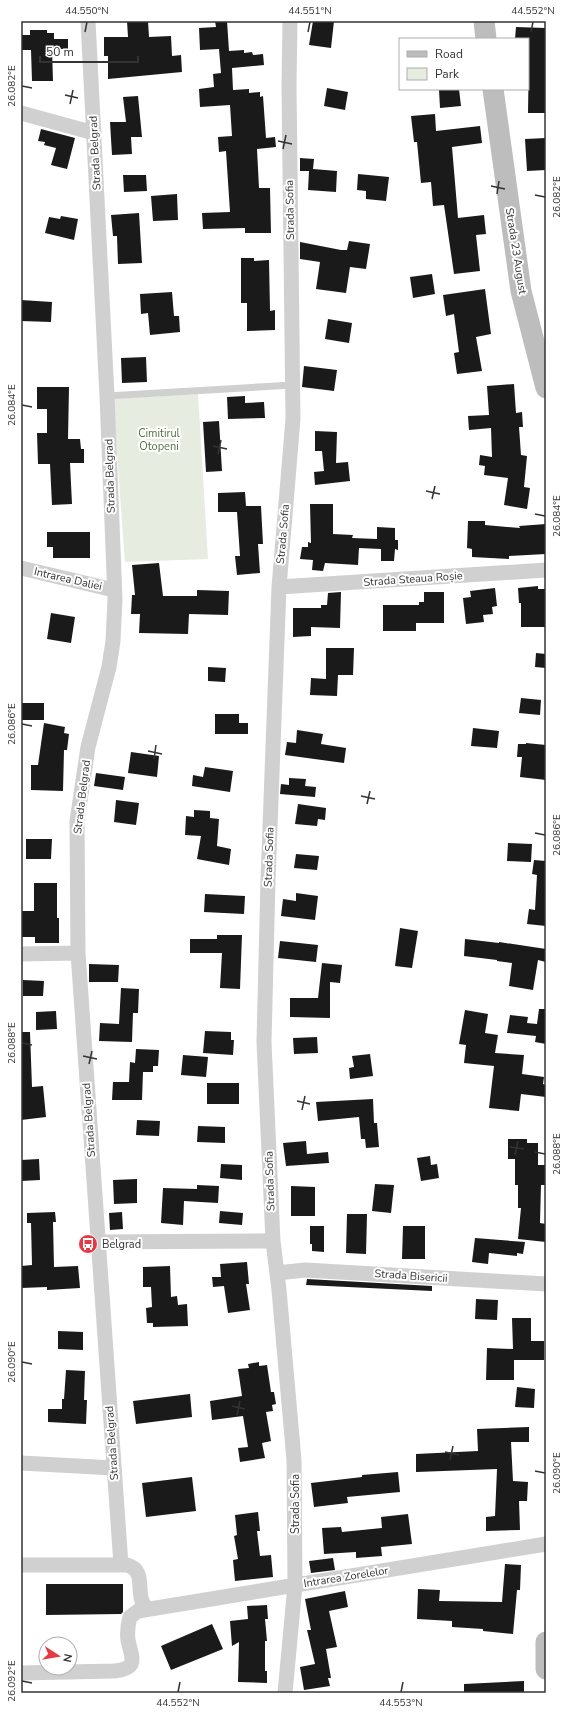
<svg xmlns="http://www.w3.org/2000/svg" width="567" height="1714" font-family="'Nunito Sans',sans-serif">
  <style>
    .green { fill: #e6ecdf }
    .building { fill: #1a1a1a }
    .lines { fill: none; stroke-linecap: round; stroke-linejoin: round }
    .service { stroke: #d0d0d0; stroke-width: 7 }
    .minor { stroke: #d0d0d0; stroke-width: 15 }
    .secondary { stroke: #bdbdbd; stroke-width: 21 }
    .ticks { fill: none; stroke: #333; stroke-width: 1.5 }
    .labels { text-anchor: middle; dominant-baseline: central; stroke-width: 4; stroke-linejoin: round; paint-order: stroke }
    .street-label { font-size: 11px; fill: #333; stroke: #fff }
    .park-label { font-size: 11px; fill: #56703f; stroke: #fff }
    .poi-label { font-size: 11px; fill: #333; stroke: #fff; text-anchor: start }
    .neatline { fill: none; stroke: #333; stroke-width: 1.5 }
    .ticks-label { font-size: 10px; text-anchor: middle; fill: #333 }
  </style>
  <rect width="100%" height="100%" fill="#fff"/>
  <path class="green" d="M198 394 208 559 125 562 113 399Z"/>
  <path class="building" d="M127 21H148L149 37 171 36 172 56 181 55 182 72 108 79V56H104V37H128Z
    M215 21H227L229 51 244 50V53L252 52 253 55 263 54 264 65 232 68 233 90 249 89V93L260 92V97L263 96 266 138 275 137 276 147 257 149 259 188H270L271 233H245V228L203 229 202 213 230 212 226 151 219 152 218 137 232 136 230 105 200 107 199 89 214 87 213 74 221 73 219 49 200 50 199 28 216 27Z
    M313 21H334L331 48 309 45Z
    M516 27 546 28V113H528L529 51H528V39H515Z
    M30 30H47V33H54V39H68V49H52L53 81H32L31 50H21V35H30Z
    M327 88 348 92 345 110 324 106Z
    M453 89H459L461 106 440 108 439 90Z
    M138 96 142 137H131L132 154 112 155 110 122H126L123 97Z
    M435 114 436 131 480 126 482 143 452 147 458 218 484 215 486 234 476 235 480 271 454 274 444 205 433 206 431 182 421 183 417 142H414L411 116Z
    M41 129 75 138 67 169 51 165 56 148 44 145 45 142 38 141Z
    M546 138V170L527 171 525 139Z
    M300 158 314 159 313 169 337 171 336 192 308 190 309 171H300Z
    M358 174 389 177 386 201 366 199V191L357 190Z
    M123 175H146L147 191 124 192Z
    M177 194 178 220 153 221 151 196Z
    M139 213 142 263 118 264 117 236H113L111 215Z
    M61 216 78 219 74 240 45 233 49 217 60 219Z
    M349 241 370 244 366 269 350 267 346 293 316 289 320 262 300 259V242L341 250H347Z
    M241 258H254V261L269 260 270 311 275 310V330L247 331V303H241Z
    M432 274 435 294 413 298 410 277Z
    M485 289 491 334 476 337 482 371 457 374 454 353 459 352 454 314 446 316 443 295Z
    M172 292 174 316H179L180 332 150 335 148 313 141 314 140 294Z
    M21 300 52 302 51 322 21 321Z
    M328 319 352 323 349 343 325 339Z
    M146 357 147 382 122 383 121 358Z
    M304 366 337 370 334 391 302 387Z
    M514 384 516 413 522 412 523 427H519L521 455 527 456 524 487 530 488 527 509 504 505 508 478 484 475 485 466 479 465 480 455 492 457 491 428 469 430 468 416 489 415 487 386Z
    M37 387H69L68 439H80L81 449H84V463H70L72 504 52 505 50 464H38L37 433H47V409H37Z
    M245 396V403L264 402 265 418 228 419 227 397Z
    M219 421 222 471 206 472 203 422Z
    M315 431 337 432 336 463 348 462 350 481 315 485 314 472 324 471 322 451H315Z
    M245 492 246 506H261L263 544H258L260 573 237 575 235 556H240L237 512H218V493Z
    M310 504H333V534L353 535 352 538 377 539V527L395 528V540H398V550L395 549 394 561H381V549L359 548 358 565 325 563 323 571 312 570 313 560 300 559 302 547H308V542L311 543Z
    M468 521H485V525L520 528 519 526 546 524V554L509 556V559L472 557V549L467 548Z
    M47 532H90V558H53V547H47Z
    M159 563 163 596H197V590L229 591 228 615 189 614 188 634 139 633 140 614H131L132 595H135L132 565Z
    M538 586V589H546V627H521V603H519L518 588Z
    M495 588 497 606 492 607 493 614 483 615 484 622 466 624 463 598 471 597 470 591Z
    M341 592 340 628 311 627V636L293 637V608H321V605H327L328 593Z
    M424 592H444V623H416V631H383V605H419V602H424Z
    M51 613 75 617 71 643 47 639Z
    M326 648H354L353 675H338L337 696 310 695 311 678 326 679Z
    M536 653 546 654V668L535 667Z
    M208 667 226 668 225 682 208 681Z
    M521 698 541 700 540 715 519 713Z
    M21 703H44V720H21Z
    M215 714H239V723H248V734H215Z
    M44 723 65 727 64 733 69 734 67 750H64L63 791 31 790V765H38Z
    M473 728 499 731 497 748 471 746Z
    M297 730 323 734 321 744 346 748 344 763 285 755 287 742 296 743Z
    M526 743 546 745V780L520 777 522 757H517L518 744H526Z
    M131 752 159 756 157 777 128 773Z
    M205 767 233 771 230 792 192 786 193 775 203 777Z
    M96 773 125 777 123 790 94 786Z
    M289 778 306 779 305 786 316 787 315 797 280 794 281 784 289 785Z
    M116 800 139 803 136 825 114 822Z
    M298 804 326 808 325 820 318 819 317 826 295 824Z
    M194 810 210 811V818L219 819 217 846 231 849 229 865 197 859 201 836 185 835 186 816 194 817Z
    M26 839H52L51 859H26Z
    M508 843 532 844 531 862 507 861Z
    M296 854 319 856 317 870 294 868Z
    M534 860 546 861V926L527 924 529 909 535 910 537 875 532 874Z
    M34 883H57V918H59V943H35V937H21V911H34Z
    M296 893 318 896 315 920 281 916 283 899 296 901Z
    M205 894 245 896 244 914 204 912Z
    M400 928 418 931 412 968 395 966Z
    M217 935H242L240 989 220 988 222 953H190V939H217Z
    M465 939 499 943V942L546 949V962L538 960 533 990 509 986 512 963 497 961V960L464 956Z
    M280 941 318 945 316 962 278 958Z
    M322 963 342 965 340 983 330 982V1018L290 1017V998H318Z
    M89 964 119 965 118 982H89Z
    M23 980 44 981 43 996H23Z
    M121 988 139 989 138 1013H133L132 1042 99 1041 100 1023 119 1024Z
    M539 1009H546V1044L535 1042 536 1036 507 1033 510 1015 528 1017 527 1023 537 1024Z
    M465 1010 488 1014 485 1033 498 1035 495 1053 524 1055 522 1074 544 1077 543 1084 546 1085V1097L521 1094 519 1111 489 1108 494 1066 464 1063 466 1045 459 1044Z
    M56 1011 57 1029 36 1030V1012Z
    M205 1031 231 1032V1040H234L233 1055 203 1053Z
    M21 1032H30L32 1087 43 1086 46 1117 21 1120Z
    M317 1037 318 1053 294 1054 293 1038Z
    M136 1049 159 1050 158 1066H153V1072H143L142 1100H112L113 1082H129L130 1062 135 1063Z
    M370 1054 373 1076 350 1079 349 1068 354 1067 352 1056Z
    M183 1055 208 1057 206 1077 181 1075Z
    M207 1083H239V1104H207Z
    M373 1099 374 1123H377L379 1147 366 1148 365 1139H361L359 1117 318 1121 316 1102Z
    M137 1120 160 1121 159 1136 136 1135Z
    M198 1126 225 1127V1143L197 1142Z
    M508 1139H527V1143H538V1165H546V1185H541L540 1223 546 1224V1242L518 1239 521 1208H518V1185H515V1159H508Z
    M306 1141 307 1154 328 1152 329 1163 286 1166 283 1143Z
    M430 1156 431 1165 437 1164 439 1178 421 1181 417 1158Z
    M39 1159 40 1180 21 1181V1160Z
    M221 1164 242 1165V1180L220 1178Z
    M137 1179V1203L114 1204 113 1180Z
    M375 1184 394 1185 391 1213 372 1211Z
    M197 1185 219 1186 218 1203 184 1201 183 1225 161 1223 163 1188 197 1189Z
    M291 1186 315 1187V1216H291Z
    M220 1211 243 1213 242 1225 219 1223Z
    M55 1212 56 1222H53L54 1267 78 1266 80 1288 47 1290V1287L21 1288V1266L32 1265 31 1223H27V1213Z
    M122 1212 123 1229 110 1230 109 1213Z
    M347 1214H367L366 1254 346 1253Z
    M310 1226H324V1252L312 1251V1244H310Z
    M403 1226H425V1259H402Z
    M475 1238 525 1242 523 1254 517 1253V1256L489 1253 488 1264 472 1262Z
    M247 1262 249 1284H246L250 1310 228 1313 224 1286 213 1287 212 1277H221L220 1264Z
    M170 1266 171 1297 177 1296 178 1305 187 1304 188 1326 153 1327V1323H147L146 1308 152 1307 151 1287H143V1267Z
    M307 1279 432 1286V1291L306 1285Z
    M476 1299 498 1300 497 1320 475 1319Z
    M512 1318H531V1341H544V1360H514V1380H486L487 1348 513 1349Z
    M58 1331 83 1332V1350L58 1349Z
    M259 1362V1366L267 1365 271 1392H274L276 1404 272 1405 273 1411 266 1412 271 1441 262 1443 265 1458 240 1462 238 1448 248 1447 243 1416 212 1420 210 1401 242 1396 238 1369 249 1368 248 1364Z
    M66 1370 85 1371 84 1400H87L86 1424 48 1422V1409H62V1399H64Z
    M517 1387 535 1389 534 1408 515 1407Z
    M190 1394 192 1417 136 1424 133 1401Z
    M529 1427V1442H511L513 1481 528 1482 527 1501H519L520 1530 486 1531V1517L495 1516 497 1469 416 1472V1454L478 1451 477 1429Z
    M398 1472 400 1492 347 1497 348 1503 314 1507 311 1483 362 1477V1475Z
    M192 1477 196 1511 146 1517 142 1483Z
    M258 1512 260 1531H257L260 1556 271 1555 273 1577 235 1581 233 1560 238 1559 234 1536 237 1535 235 1515Z
    M408 1514 412 1544 381 1547 382 1556 356 1558V1552L324 1554 322 1528 341 1527 342 1532 382 1528 381 1517Z
    M333 1558 335 1570 311 1573 309 1561Z
    M505 1564 521 1565 520 1590H517L513 1634 483 1631V1629L452 1627V1621L417 1619 418 1589 440 1590 439 1601 502 1602Z
    M46 1584H123V1612L121 1614 46 1615Z
    M345 1591 348 1607 329 1611 337 1647 326 1649 331 1678H328L330 1686 304 1690 300 1667 315 1664 307 1630H311L305 1599Z
    M267 1605 268 1619H265L267 1641H265V1671H267V1683L238 1682 239 1642 232 1646 230 1621 248 1619 247 1606Z
    M212 1624 223 1649 171 1670 161 1646Z
    M524 1681V1693H464V1684Z"/>
  <g class="lines">
    <path class="service" d="M107 396 293 385"/>
    <path class="minor" d="M88 21 107 396 115 599 113 641 109 667 88 747 77 821 78 953 121 1565
      M21 113 94 133
      M21 568 114 590
      M279 587 546 570
      M21 954 78 953
      M98 1242 273 1241
      M277 1273 305 1270 546 1284
      M21 1463 114 1468
      M21 1565H127C145 1570 137 1587 142 1601 143 1604 145 1607 147 1609
      M21 1673 114 1671C139 1668 132 1659 128 1640 127 1632 128 1624 130 1617L138 1611 546 1544
      M285 1693 295 1585 294 1460 279 1290 273 1241 264 1042 268 880 279 587 293 419 289 86 290 21"/>
    <path class="secondary" d="M484 21 486 39
      M493 89 521 291 546 388
      M546 1642V1669"/>
  </g>
  <path class="ticks" d="M85 32 87 22M308 32 310 22M531 32 533 22M22 86 32 88M65 95 78 98M70 104 73 90M278 141 292 144M283 149 286 135M491 186 505 189M497 194 499 181M535 195 545 197M22 405 32 407M213 446 227 449M218 454 221 440M426 491 440 494M432 499 435 486M535 514 545 516M22 724 32 726M148 751 162 754M154 759 156 745M361 796 375 799M367 804 370 791M535 833 545 835M22 1043 32 1045M83 1056 97 1059M89 1064 92 1051M297 1101 310 1104M302 1110 305 1096M510 1147 524 1149M535 1152 545 1154M515 1155 518 1141M22 1362 32 1364M232 1406 245 1409M237 1415 240 1401M445 1452 459 1455M450 1460 453 1446M535 1471 545 1473M22 1681 32 1683M178 1692 180 1682M401 1692 403 1682"/>
  <defs>
    <symbol id="bus-disc" viewBox="-11 -11 22 22"><circle r="9.5" fill="#e63946" stroke="#fff"/><path d="M-5-6H5V4H4V6H2V4H-2V6H-4V4H-5ZM-3.5-4V0h7V-4ZM-3.5 1.2v1.5H-2V1.2ZM2 1.2v1.5H3.5V1.2Z" fill="#fff"/></symbol>
  </defs>
  <g fill-rule="evenodd">
    <use href="#bus-disc" x="77" y="1233" width="22" height="22"/>
  </g>
  <g class="labels">
    <g class="street-label">
      <text transform="translate(95 153) rotate(-93)">Strada Belgrad</text>
      <text transform="translate(290 210) rotate(-91)">Strada Sofia</text>
      <text transform="translate(516 251) rotate(81)">Strada 23 August</text>
      <text transform="translate(110 476) rotate(-92)">Strada Belgrad</text>
      <text transform="translate(283 534) rotate(-85)">Strada Sofia</text>
      <text transform="translate(68 579) rotate(13)">Intrarea Daliei</text>
      <text transform="translate(413 579) rotate(-4)">Strada Steaua Roșie</text>
      <text transform="translate(82 797) rotate(-83)">Strada Belgrad</text>
      <text transform="translate(269 857) rotate(-88)">Strada Sofia</text>
      <text transform="translate(89 1120) rotate(-94)">Strada Belgrad</text>
      <text transform="translate(270 1181) rotate(-92)">Strada Sofia</text>
      <text transform="translate(411 1276) rotate(4)">Strada Bisericii</text>
      <text transform="translate(112 1443) rotate(-94)">Strada Belgrad</text>
      <text transform="translate(295 1504) rotate(-90)">Strada Sofia</text>
      <text transform="translate(346 1577) rotate(-9)">Intrarea Zorelelor</text>
    </g>
    <g class="park-label">
      <text x="159" y="433">Cimitirul<tspan x="159" dy="13">Otopeni</tspan></text>
    </g>
    <g class="poi-label">
      <text x="102" y="1244">Belgrad</text>
    </g>
  </g>
  <rect width="567" height="1714" fill="none" stroke="#ffffff" stroke-width="44"/>
  <rect x="399" y="38" width="130" height="52" fill="#ffffff" stroke="#adadad"/>
  <rect x="407" y="51" width="20" height="6" fill="#bdbdbd" stroke="#adadad"/>
  <text x="435" y="58" font-size="12" fill="#333333">Road</text>
  <rect x="407" y="68" width="20" height="12" fill="#e6ecdf" stroke="#adadad"/>
  <text x="435" y="78" font-size="12" fill="#333333">Park</text>
  <g transform="translate(58 1656) rotate(102)"><circle r="19" fill="#ffffff" stroke="#adadad"/>
  <path d="M0-3L7 15L0 10L-7 15Z" fill="#e63946"/>
  <text y="-6" font-size="11" font-weight="bold" text-anchor="middle" fill="#333333">N</text>
  </g>
  <path d="M40 56v6h98v-6" fill="none" stroke="#333333" stroke-width="2"/>
  <text x="46" y="56" font-size="12" fill="#333333" stroke="#ffffff" stroke-width="3" paint-order="stroke">50 m</text>
  <rect x="22" y="22" width="523" height="1670" class="neatline"/>
  <g class="ticks-label">
    <text x="87" y="14">44.550°N</text>
    <text x="310" y="14">44.551°N</text>
    <text x="533" y="14">44.552°N</text>
    <text transform="translate(11 86) rotate(-90)" y="4">26.082°E</text>
    <text transform="translate(556 197) rotate(-90)" y="4">26.082°E</text>
    <text transform="translate(11 405) rotate(-90)" y="4">26.084°E</text>
    <text transform="translate(556 516) rotate(-90)" y="4">26.084°E</text>
    <text transform="translate(11 724) rotate(-90)" y="4">26.086°E</text>
    <text transform="translate(556 835) rotate(-90)" y="4">26.086°E</text>
    <text transform="translate(11 1043) rotate(-90)" y="4">26.088°E</text>
    <text transform="translate(556 1154) rotate(-90)" y="4">26.088°E</text>
    <text transform="translate(11 1362) rotate(-90)" y="4">26.090°E</text>
    <text transform="translate(556 1473) rotate(-90)" y="4">26.090°E</text>
    <text transform="translate(11 1681) rotate(-90)" y="4">26.092°E</text>
    <text x="178" y="1706">44.552°N</text>
    <text x="401" y="1706">44.553°N</text>
  </g>
</svg>
